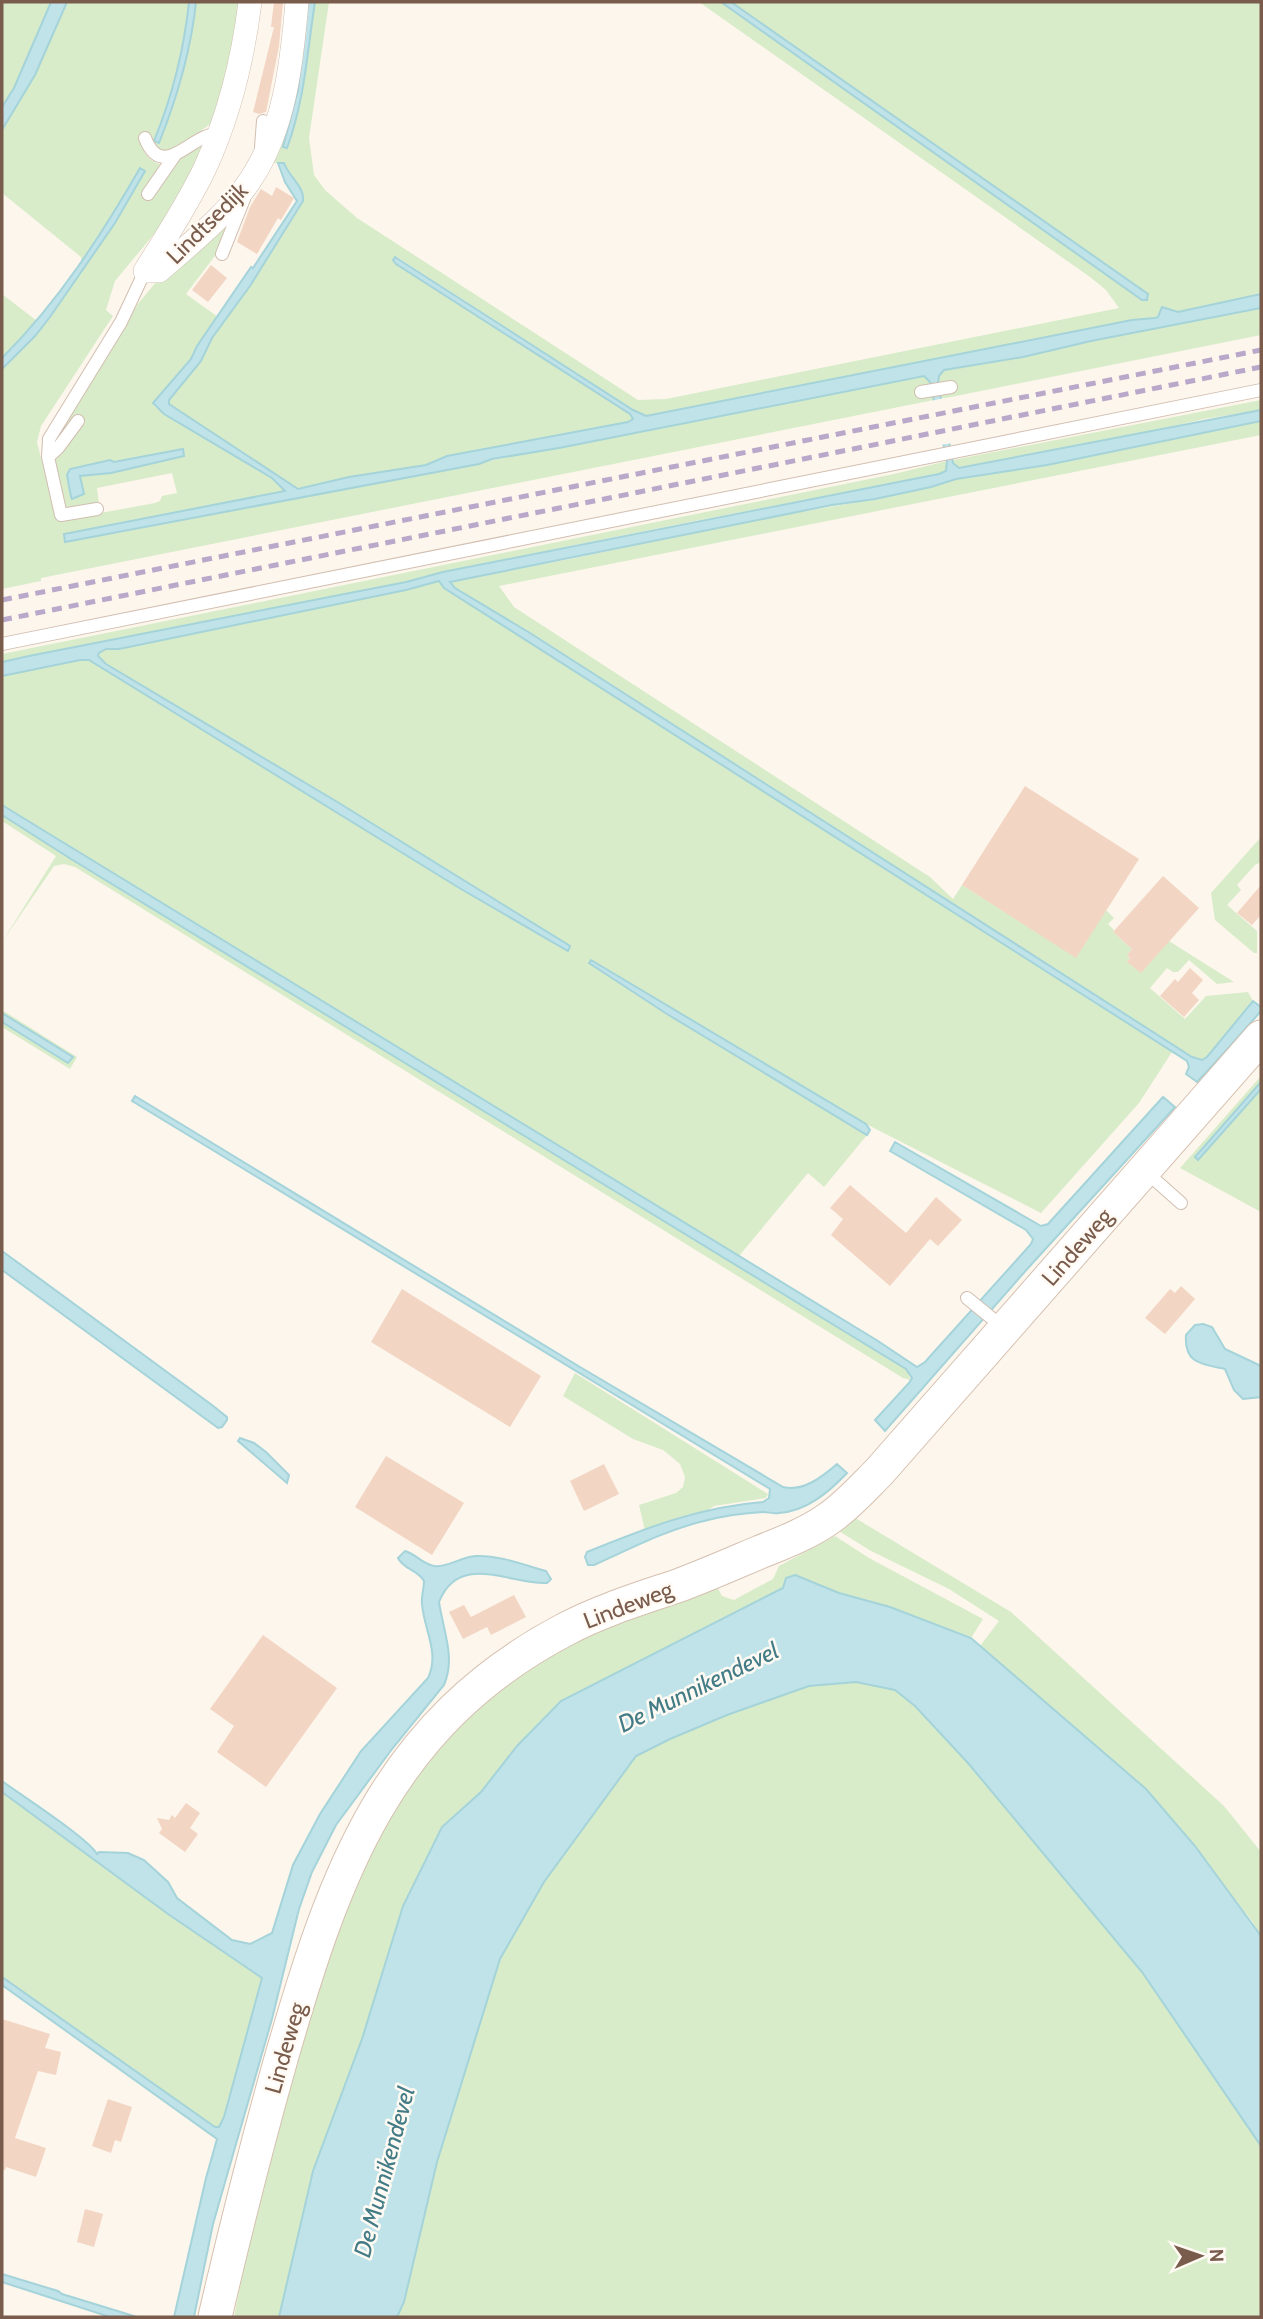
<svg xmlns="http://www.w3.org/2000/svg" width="1263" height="2319" font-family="Cabin,sans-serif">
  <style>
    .green { fill: #d8ecc9 }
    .water { fill: #bfe3e8; stroke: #a5d3da; stroke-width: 2 }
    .pier { fill: #fdf6ec }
    .building { fill: #f3d5c3 }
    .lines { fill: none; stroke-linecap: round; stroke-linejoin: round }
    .service-casing { stroke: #d1beb0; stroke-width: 14 }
    .minor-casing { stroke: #d1beb0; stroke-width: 24 }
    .secondary-casing { stroke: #d6c0b0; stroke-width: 35 }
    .service { stroke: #fff; stroke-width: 12 }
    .minor { stroke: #fff; stroke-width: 23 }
    .secondary { stroke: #fff; stroke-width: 33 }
    .rail { stroke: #b9a8c9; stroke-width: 5; stroke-dasharray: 10 7; stroke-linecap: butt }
    .labels { text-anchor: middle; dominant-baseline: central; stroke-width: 5; stroke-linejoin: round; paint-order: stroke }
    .street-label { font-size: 23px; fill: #7a5c4d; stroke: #fffaf3 }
    .water-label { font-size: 24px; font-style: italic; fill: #437c86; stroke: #fffaf3 }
  </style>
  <rect width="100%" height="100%" fill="#fdf6ec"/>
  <path class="green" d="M2 2H51L14 88 2 107Z
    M67 2H189C184 49 172 97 154 141L159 143C177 98 190 50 196 2H242L216 120 175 149 162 152 143 141C141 159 157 163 171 169L180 159 207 141 169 216 115 281 106 310 113 316 41 426 37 442 57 521 155 503 160 501 162 496 177 493 172 473 97 488 99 504 68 508 65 507 54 461 57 457 52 446 67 413 137 305 161 276 226 226 221 248 186 294 218 317 191 359 160 396 154 406 272 478 285 491 64 534H113L924 376 928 378 931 384 920 386 933 396 934 400 41 578V581L2 589V369L82 272 81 257 2 193V130L35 75Z
    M315 2H329L309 138 314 175 325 190 357 218 638 400 666 399 1119 308 1106 290 1090 277 699 2H721L1149 298 1148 294 731 2H1261V294L1177 312H1161L1155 318 1132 320 646 416 633 410 397 257 396 264 630 414 633 419 628 422 447 456 426 465 349 477 298 489 169 404V400L201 361 212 338 250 286 300 207 304 196C298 184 289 176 284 164L268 162 305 38 298 90 283 147 287 148C305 100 307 52 315 2Z
    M2 294 37 321 2 358Z
    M1261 308V335L941 399 940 395 950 381 938 383 939 376 944 370 1023 357 1091 341Z
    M1261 400V410L1204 419 1125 437 959 468 953 463V460Z
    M1261 421V435L499 586 514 607 930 877 953 899 962 885 1076 957 1106 910 1114 918 1108 924 1114 930 1113 932 1132 949 1127 955 1130 958 1127 962 1169 941 1234 982 1217 984 1189 960 1178 972H1173L1167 968 1150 988 1185 1019 1206 996 1248 992 1253 1001 1207 1057 1202 1060 1192 1057 450 584 451 581 570 559 767 518 875 499 931 487 956 479 1047 465Z
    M947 461 946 471 939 474C761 509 581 541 406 582L2 662V654L894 474Z
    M433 581H439L444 588 1172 1052 1139 1103 1041 1213 866 1124 591 961 590 963 667 1014 867 1135 824 1187 808 1173 739 1256 2 805V676L80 660H89L570 949 569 946 339 803 106 664 98 656V653L106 649H116L406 590Z
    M2 815 874 1348 906 1369 911 1380 903 1378 75 867 64 864 54 866 2 942 56 856 2 821Z
    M1261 837V862L1255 865 1237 885 1241 890 1227 905 1257 931V953H1254L1215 920 1211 893Z
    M2 1010 77 1057 70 1069 2 1027V1022L68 1063 72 1056 2 1013Z
    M1261 1076V1212L1180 1168Z
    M575 1373 768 1494 766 1498 714 1506 696 1518 646 1535 639 1505 676 1493 683 1487 685 1477 680 1464 663 1450 633 1439 563 1396Z
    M852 1516 1011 1612 1224 1806 1261 1852V1936L1252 1921 1146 1789 980 1646 999 1621 949 1589 871 1551 834 1528Z
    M835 1536 869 1558 983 1619 971 1638 890 1607 839 1593 812 1581 786 1578 783 1588 561 1701 517 1746 481 1792 442 1827 403 1906 362 2039 313 2171 279 2317H234L263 2168 332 1930 367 1849 433 1747 531 1658 715 1583 722 1596 734 1600 773 1579 779 1566Z
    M856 1682 895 1690 915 1706 968 1763 1142 1972 1261 2146V2317H397L404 2302 437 2162 500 1959 543 1882 636 1756 670 1739 727 1715 809 1686Z
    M2 1792 168 1914 262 1978 224 2117 219 2127 209 2125 2 1977Z"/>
  <path class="water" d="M51 2H67L35 75 2 130V107L14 88Z
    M189 2H196C191 50 177 98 159 143L154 141C172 97 184 49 189 2Z
    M308 2H315C307 53 305 99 287 148L283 147 298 90Z
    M721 2H731L1148 294 1147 300H1142Z
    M278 163H284C289 177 305 187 303 201L250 286 212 338 201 361 169 400V404L298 489 349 477 426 465 447 456 628 422 633 419 630 414 396 264 393 260 395 257 633 410 646 416 1132 320 1155 318 1158 317 1162 307 1178 312 1261 294V308L1091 341 1023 357 944 370 939 376 938 383 953 463 959 468 1261 410V421L1047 465 956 479 931 487 875 499 832 505 450 582 455 588 530 633 1192 1057 1202 1060 1207 1057 1253 1001 1261 1007V1011C1240 1035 1219 1059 1197 1082L1186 1074 1189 1067 1187 1061 444 588 439 581 406 590 119 649H106L99 653 98 656 106 664 339 803 570 946 568 951 461 889 89 660H80L2 676V662L29 656 406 582 443 572 939 474 946 471 947 461 930 382 924 376 559 448 492 459 479 464 65 542 64 534 285 491 272 478 164 414 153 403 191 359 197 346 251 267 253 268 297 201 285 182Z
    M140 168 145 171 115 223 50 317 35 336 2 369V358C58 302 101 236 140 168Z
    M183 449 184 456 111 473 80 476 84 494 72 499 71 497 67 475 70 469 110 460 114 462Z
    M2 805 878 1341 917 1367 925 1362 1031 1244 1033 1239 1026 1230 890 1151 895 1142 1041 1226 1048 1224 1163 1097 1175 1107 1029 1267 885 1431 875 1420 909 1383 912 1378 906 1369 71 859 2 815Z
    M591 960 866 1124 870 1130 867 1135 667 1014 589 963Z
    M2 1013 73 1057 68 1063 2 1022Z
    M1261 1082V1089L1198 1160 1195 1157Z
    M135 1096 580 1367 783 1487C803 1492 822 1477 837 1464L847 1473C829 1492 807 1511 779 1513 774 1514 768 1512 763 1512 744 1513 723 1516 704 1521 666 1530 630 1549 594 1565H588L585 1557 587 1552C646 1528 699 1507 763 1502L769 1498 770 1489 132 1101Z
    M2 1251 212 1405 227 1417V1420L222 1427 218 1428 2 1270Z
    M1203 1324 1212 1327 1225 1349 1261 1366V1397L1243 1399 1234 1390 1225 1369C1202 1364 1184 1364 1186 1335L1195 1325Z
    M240 1438 254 1443 266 1452 289 1475 287 1483 238 1441Z
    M405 1551C416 1554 422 1564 434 1566 448 1568 460 1557 476 1556 499 1555 524 1565 546 1571L551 1579 547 1583C511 1585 459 1551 439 1602 443 1630 456 1658 444 1685L392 1749 336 1825 312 1872 299 1909 272 2019 213 2224 194 2317H174L206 2178 217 2139 2 1985V1977L215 2127H219L224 2117 262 1978 168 1914 2 1792V1781C21 1795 88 1838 97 1854L99 1852 128 1853 144 1860 168 1882 177 1898 232 1940 250 1944 272 1933 293 1865 320 1814 361 1751 428 1678C440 1653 424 1630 422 1604 421 1597 424 1589 424 1581 418 1570 403 1569 398 1558Z
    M795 1575 839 1593 890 1607 971 1638 1146 1789 1195 1846 1261 1936V2146L1142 1972 968 1763 915 1706 895 1690 856 1682 809 1686 727 1715 670 1739 636 1756 544 1882 500 1959 437 2162 404 2302 397 2317H279L313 2171 362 2039 403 1906 442 1827 481 1792 517 1746 561 1701 783 1588 786 1578Z
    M2 2274 58 2291 62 2294 137 2317H110L2 2282Z"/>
  <path class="pier" d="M944 398 953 443 940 445 931 401Z"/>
  <path class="building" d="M274 2H283L279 46 266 112 259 114 253 112 274 27H271Z
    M276 187 294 198 281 220 278 218 257 254 237 242 250 207 261 189 272 196Z
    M211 265 227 278 208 302 192 290Z
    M1025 786 1139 859 1076 958 962 885Z
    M1163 876 1199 908 1141 973 1127 962 1130 958 1127 955 1132 949 1113 932Z
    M1261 885V915L1252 925 1237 913Z
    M1190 968 1203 980 1192 993 1199 1000 1184 1017 1160 996 1175 979 1178 982Z
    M850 1185 906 1233 936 1197 962 1220 938 1246 930 1239 890 1286 831 1235 843 1219 830 1208Z
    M1181 1286 1195 1299 1165 1334 1145 1318 1170 1289 1175 1293Z
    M402 1289 541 1376 510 1427 371 1342Z
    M386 1456 464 1503 432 1555 355 1507Z
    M604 1464 619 1494 584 1511 570 1481Z
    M514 1595 526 1617 491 1635 487 1627 463 1639 449 1612 464 1605 471 1617Z
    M263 1635 337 1688 266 1787 217 1752 234 1726 210 1709Z
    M186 1803 200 1813 190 1828 198 1834 185 1852 159 1833 162 1829 157 1818 169 1820 172 1815 175 1818Z
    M2 2019 50 2034 45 2048 61 2052 56 2075 38 2071 15 2138 46 2148 36 2177 6 2167 5 2170H2Z
    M108 2099 132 2107 121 2142 115 2140 111 2153 92 2146Z
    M85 2209 103 2214 94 2247 77 2242Z"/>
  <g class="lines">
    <defs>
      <path id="service" d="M145 138C163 184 193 131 219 134
        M261 147 263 121
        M148 194 175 155
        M222 254 244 199
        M921 392 951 387
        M48 457 58 448 78 421
        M97 509 61 515 48 457 49 439 121 322 145 271
        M2 644 1261 390
        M1145 1171 1181 1203
        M967 1298 1005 1329"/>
      <path id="minor" d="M250 2C243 59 229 116 205 168 188 204 166 237 145 271H159C190 244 229 213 251 179 285 128 292 61 297 2"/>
      <path id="secondary" d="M215 2317C235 2231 257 2144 281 2059 334 1875 386 1723 566 1629 602 1610 642 1598 680 1585 707 1575 734 1563 760 1552 783 1543 808 1533 828 1519 847 1506 863 1488 879 1472L1261 1037"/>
    </defs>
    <use href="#service" class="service-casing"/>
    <use href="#minor" class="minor-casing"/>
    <use href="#secondary" class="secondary-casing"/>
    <use href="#service" class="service"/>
    <use href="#minor" class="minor"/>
    <use href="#secondary" class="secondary"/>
    <path class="rail" d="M2 600 1261 350
      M2 620 1261 367"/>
  </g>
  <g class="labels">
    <g class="street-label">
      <text transform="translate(207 223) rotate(-45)">Lindtsedijk</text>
      <text transform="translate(1077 1247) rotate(-49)">Lindeweg</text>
      <text transform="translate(628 1605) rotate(-21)">Lindeweg</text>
      <text transform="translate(285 2048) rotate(-74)">Lindeweg</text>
    </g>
    <g class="water-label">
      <text transform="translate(698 1687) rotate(-26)">De Munnikendevel</text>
      <text transform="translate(384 2172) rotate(-75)">De Munnikendevel</text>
    </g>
  </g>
  <rect width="1263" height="2319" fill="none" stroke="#7a5c4d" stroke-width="7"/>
  <g transform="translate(1200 2256) rotate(88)" stroke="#fffaf3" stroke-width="5" paint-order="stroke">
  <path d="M0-5L12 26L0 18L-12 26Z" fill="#7a5c4d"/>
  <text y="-10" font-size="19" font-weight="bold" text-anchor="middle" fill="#7a5c4d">N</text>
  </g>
</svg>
